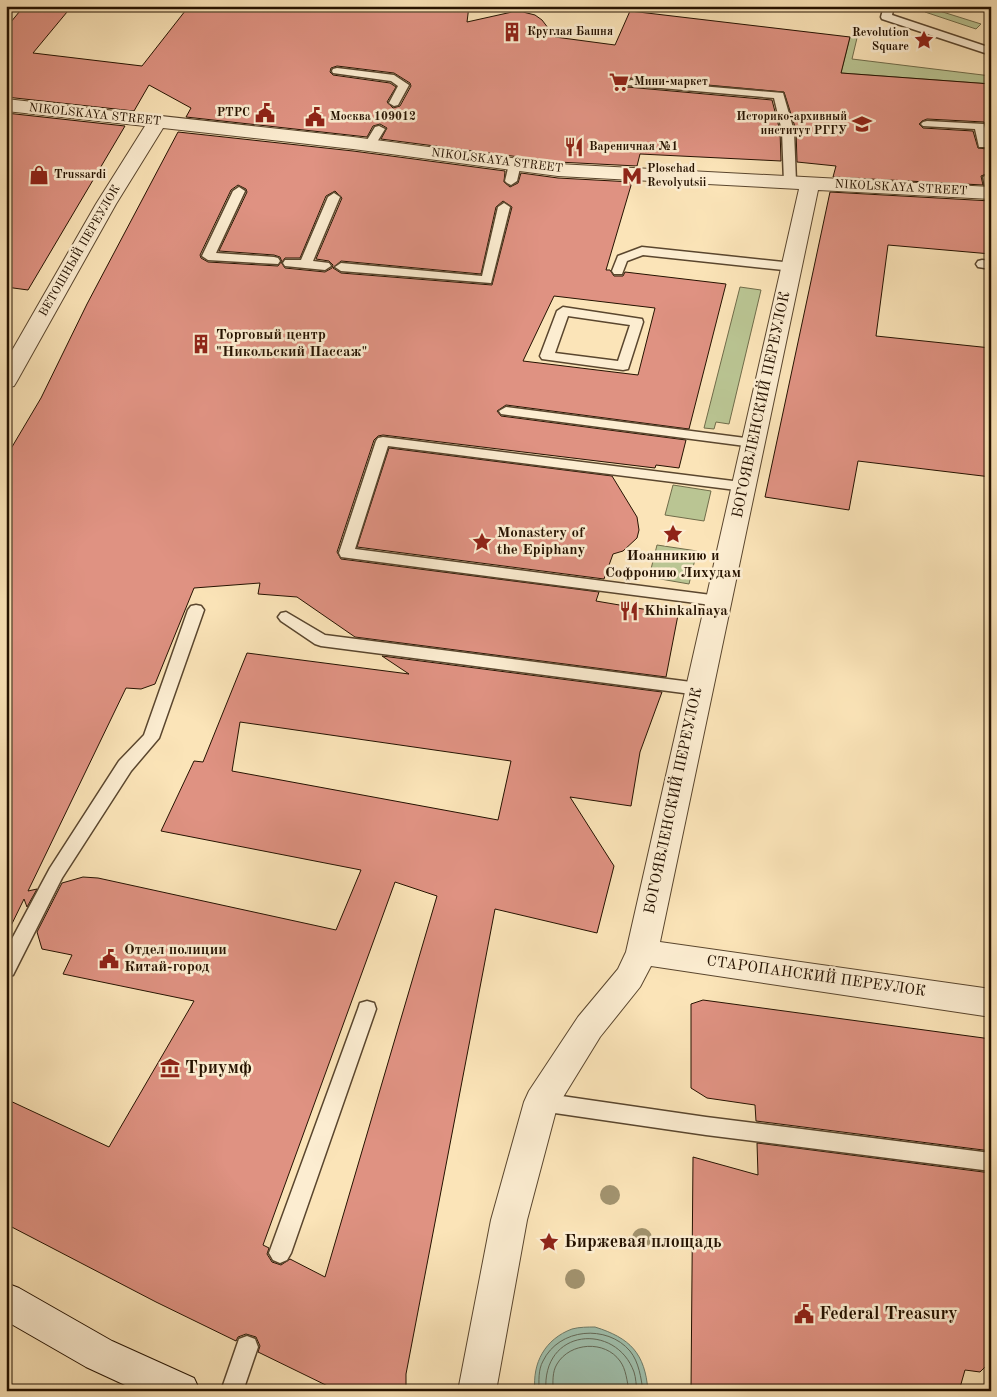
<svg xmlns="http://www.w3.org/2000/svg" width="997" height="1397" font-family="'Old Standard TT',serif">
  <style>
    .green { fill: #bac593; stroke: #706c4a }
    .water { fill: #9fbfac; stroke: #6e7a67 }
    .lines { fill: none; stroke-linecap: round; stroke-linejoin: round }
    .shore { stroke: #626856; stroke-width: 1 }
    .building { fill: #df9282; stroke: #251200; fill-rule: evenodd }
    .lane-casing { stroke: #5a462e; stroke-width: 3 }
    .street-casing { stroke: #5a462e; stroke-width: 2 }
    .secondary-casing { stroke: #251200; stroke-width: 2 }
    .lane { fill: #fcedd1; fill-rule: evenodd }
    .street { fill: #fcedd1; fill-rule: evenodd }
    .secondary { fill: #fcedd1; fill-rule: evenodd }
    .tree { fill: #a2936f }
    .labels { text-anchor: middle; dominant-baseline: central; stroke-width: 5; stroke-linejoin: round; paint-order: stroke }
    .far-poi-label { font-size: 12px; font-weight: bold; fill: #251200; stroke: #fcedd1; text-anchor: start }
    .far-street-label { font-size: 12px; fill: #251200; stroke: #fcedd1 }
    .poi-label { font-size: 15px; font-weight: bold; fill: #251200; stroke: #fcedd1; text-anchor: start }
    .street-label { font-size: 15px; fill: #251200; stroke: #fcedd1 }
    .near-poi-label { font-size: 18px; font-weight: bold; fill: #251200; stroke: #fcedd1; text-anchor: start }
  </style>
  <rect width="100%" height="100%" fill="#fbe4b8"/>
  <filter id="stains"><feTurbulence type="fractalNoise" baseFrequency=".004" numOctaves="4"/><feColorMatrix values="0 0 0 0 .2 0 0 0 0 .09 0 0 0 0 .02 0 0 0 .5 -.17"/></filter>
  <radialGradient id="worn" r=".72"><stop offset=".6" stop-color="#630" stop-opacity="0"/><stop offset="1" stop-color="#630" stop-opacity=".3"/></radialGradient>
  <path class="green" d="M930 8 981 24 976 29 925 12Z
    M850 37 857 38 852 59 991 76V84L841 73Z
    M740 287 761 290 729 424 716 422 714 429 704 428Z
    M673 485 711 491 704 521 665 515Z
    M657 545 697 551 689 584 649 577Z"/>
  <path class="water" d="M595 1327C630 1338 645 1353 648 1391H535C532 1363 545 1339 572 1329 579 1327 588 1327 595 1327Z"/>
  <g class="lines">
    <path class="shore" d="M539 1391C539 1381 538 1370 543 1361 559 1328 607 1324 630 1351 639 1362 641 1378 643 1391
      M546 1391C541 1328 616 1322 634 1372 636 1378 636 1385 637 1391
      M553 1391C553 1382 552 1372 557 1364 570 1342 605 1340 620 1361 626 1369 627 1381 629 1391"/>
  </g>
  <path class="building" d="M24 6H72L33 53 142 66 189 6H469L467 22 512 12H523L535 15 542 20 555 37 615 45 630 11 850 37 841 73 991 84V144L984 122 927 119 922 121 919 124 923 128 973 131 978 148 987 149 991 145V172L981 176 983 185 833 177 836 166 797 162 796 130 784 92 631 78 624 82 627 87 772 100 780 131 781 161 640 154 637 166 558 162 381 139 387 128 380 124 373 126 367 137 186 117 191 108 149 85 134 111 6 97V28ZM337 66 394 73 410 83 411 86 400 106 393 108 387 102 396 87 390 83 333 75 330 72 331 68Z
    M6 113 125 126 28 290 6 287Z
    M178 132 353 151 505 171 504 182 510 187 518 183 521 173 558 178 632 182 606 270H610L614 276H623L625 272 726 284 689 429 506 405 497 411 501 416 686 440 679 468 656 465 655 468 383 435 378 436 374 440 337 552 341 559 599 592 596 601 678 615 666 677 355 637 297 597 258 594 260 583 194 588 155 684 141 689 126 688 28 891 37 889 27 907 24 899 6 936V457L41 398 87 304ZM238 185 246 189 247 192 219 251 274 255 280 257 282 262 285 258H300L326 196 335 191 342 198 316 259 329 261 333 265 332 268 325 272 285 268 281 262 278 266 208 262 201 258 200 255 231 190ZM503 201 512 207 492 285 341 273 333 268 341 261 481 274 496 207ZM554 296 655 308 638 375 523 361Z
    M830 192 991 201V254L888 245 876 336 991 348V477L858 461 849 510 765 497Z
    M389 448 612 476 637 517 639 530 637 538 623 551 613 554 604 579 357 547Z
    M247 653 409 674 382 656 662 692 640 752 631 806 570 797 614 866 597 933 495 909 406 1374V1391H338L258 1352 260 1346 256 1337 246 1334 238 1337 236 1341 156 1302 6 1224V1099L109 1147 194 1001 63 974 72 955 42 949 37 932 62 883 83 877 98 878 336 930 361 870 161 831 194 761 203 762ZM240 722 511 761 498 820 232 771ZM395 882 437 896 325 1277 290 1259 281 1265 272 1262 267 1254 269 1248 263 1245Z
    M703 1000 991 1039V1151L756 1121 755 1105 707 1098 691 1088V1004Z
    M757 1143 991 1173V1361L980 1372 965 1370 959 1391H691L693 1157 758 1175Z"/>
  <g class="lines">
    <defs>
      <path id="lane" d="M884 6H894L892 15 991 48V55L882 19 881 17Z
        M337 68 394 75 409 85 398 105 394 106 389 103 398 86 391 81 333 73 332 71 333 69Z
        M631 80 783 93 794 131 796 182 790 186 784 182 782 131 774 98 627 85 626 83Z
        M927 121 984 124 989 145 987 147H979L975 129 923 126 921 124 923 122Z
        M379 126 385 129 374 147 370 148 366 147 364 145 375 127Z
        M515 161 521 164 517 181 511 185 507 183 505 181 509 164Z
        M989 174H991V190L985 187 983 177Z
        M239 187 245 191 216 253 274 257 278 258 280 261 278 264 208 260 202 256 233 191Z
        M334 193 340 197 313 261 329 263 331 266 325 270 285 266 283 263 285 260H301L328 197Z
        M504 203 510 207 491 283 341 271 335 267 341 263 482 276 498 207Z
        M642 247 793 263 799 267 793 271 643 255 627 261 622 274H614L612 271 618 256Z
        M982 260 991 261V269L978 267 976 264 978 261Z
        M563 307 642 319 643 322 628 369 623 370 542 359 540 356 557 311ZM568 316 630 325 618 361 555 353Z
        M506 407 753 439 758 440 760 443 758 446 753 447 501 414 499 411Z
        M383 437 749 483 751 486 749 489 744 491 388 446 355 549 719 596 724 597 727 601 724 605 719 606 341 557 339 553 376 441 378 438Z
        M196 605 201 606 204 610 159 738 131 771 62 878 13 975 6 977V950L50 868 119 761 144 735 188 610 191 606Z
        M286 612 325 635 699 683 705 685 707 689 705 693 699 695 321 646 315 644 281 621 278 617 281 613Z
        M367 1001 374 1003 376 1009 291 1253 287 1260 280 1263 273 1260 269 1253 358 1009 360 1003Z
        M541 1093 706 1117 991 1153V1171L706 1135 541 1111 534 1108 531 1102 534 1096Z
        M247 1336 255 1339 258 1347 243 1391H221L239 1339Z"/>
      <path id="street" d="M6 99 353 137 558 164 991 187V199L818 190 660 942 991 989V1017L651 966 640 987 600 1037 557 1107 527 1220 496 1391H458L491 1220 524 1102 529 1091 578 1017 618 969 626 952 799 189 558 176 353 149 163 128 116 204 17 381 14 386 6 388V361L96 204 145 126 6 111Z"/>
      <path id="secondary" d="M6 1283 19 1288 112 1341 194 1378 200 1391H138L86 1367 6 1321Z"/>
    </defs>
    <use href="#lane" class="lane-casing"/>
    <use href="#street" class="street-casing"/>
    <use href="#secondary" class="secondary-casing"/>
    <use href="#lane" class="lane"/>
    <use href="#street" class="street"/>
    <use href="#secondary" class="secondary"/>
  </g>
  <g class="tree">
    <circle cx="610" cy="1195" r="10"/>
    <circle cx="642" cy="1238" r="10"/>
    <circle cx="575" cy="1279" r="10"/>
  </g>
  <defs>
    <symbol id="building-bare" viewBox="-9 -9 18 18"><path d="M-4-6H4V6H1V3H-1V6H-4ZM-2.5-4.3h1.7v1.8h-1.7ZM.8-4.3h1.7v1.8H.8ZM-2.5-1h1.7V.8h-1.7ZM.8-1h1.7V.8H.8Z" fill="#8f2418" stroke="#fcedd1" stroke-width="2.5" paint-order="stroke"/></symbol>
    <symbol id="sight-bare" viewBox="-9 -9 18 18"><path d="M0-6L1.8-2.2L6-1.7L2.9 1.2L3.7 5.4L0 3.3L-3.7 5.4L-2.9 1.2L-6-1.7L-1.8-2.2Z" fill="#8f2418" stroke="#fcedd1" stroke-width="2.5" paint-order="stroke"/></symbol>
    <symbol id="supermarket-bare" viewBox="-9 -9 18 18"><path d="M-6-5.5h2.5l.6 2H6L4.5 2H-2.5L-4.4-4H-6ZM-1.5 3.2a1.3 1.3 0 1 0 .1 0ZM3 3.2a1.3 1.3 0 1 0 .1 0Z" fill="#8f2418" stroke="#fcedd1" stroke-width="2.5" paint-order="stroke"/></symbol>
    <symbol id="civic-bare" viewBox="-9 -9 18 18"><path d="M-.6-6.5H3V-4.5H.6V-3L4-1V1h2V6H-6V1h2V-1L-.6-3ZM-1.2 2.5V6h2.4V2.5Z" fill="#8f2418" stroke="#fcedd1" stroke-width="2.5" paint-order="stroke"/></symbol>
    <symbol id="university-bare" viewBox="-9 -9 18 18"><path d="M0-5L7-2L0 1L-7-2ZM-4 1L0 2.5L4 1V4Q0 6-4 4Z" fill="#8f2418" stroke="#fcedd1" stroke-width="2.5" paint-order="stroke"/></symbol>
    <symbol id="restaurant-bare" viewBox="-9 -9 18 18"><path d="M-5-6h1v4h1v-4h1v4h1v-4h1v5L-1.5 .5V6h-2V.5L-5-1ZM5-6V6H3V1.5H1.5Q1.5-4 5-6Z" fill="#8f2418" stroke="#fcedd1" stroke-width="2.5" paint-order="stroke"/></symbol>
    <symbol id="shop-bare" viewBox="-9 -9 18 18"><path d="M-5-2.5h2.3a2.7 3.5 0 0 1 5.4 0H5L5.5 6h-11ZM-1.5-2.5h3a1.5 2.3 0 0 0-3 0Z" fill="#8f2418" stroke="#fcedd1" stroke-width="2.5" paint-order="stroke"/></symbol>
    <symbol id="metro-bare" viewBox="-9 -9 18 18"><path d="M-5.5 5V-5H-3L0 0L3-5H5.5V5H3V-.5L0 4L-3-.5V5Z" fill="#8f2418" stroke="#fcedd1" stroke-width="2.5" paint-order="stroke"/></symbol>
    <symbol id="museum-bare" viewBox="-9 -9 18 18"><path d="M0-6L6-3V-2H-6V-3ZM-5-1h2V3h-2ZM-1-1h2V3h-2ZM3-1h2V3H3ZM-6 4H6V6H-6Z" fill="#8f2418" stroke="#fcedd1" stroke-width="2.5" paint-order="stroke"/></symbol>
  </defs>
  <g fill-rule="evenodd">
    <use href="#building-bare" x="498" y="18" width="28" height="28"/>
    <use href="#sight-bare" x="910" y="26" width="28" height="28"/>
    <use href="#supermarket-bare" x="605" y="68" width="28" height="28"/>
    <use href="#civic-bare" x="251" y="99" width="28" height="28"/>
    <use href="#civic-bare" x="301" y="103" width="28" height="28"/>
    <use href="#university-bare" x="848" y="110" width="28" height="28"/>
    <use href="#restaurant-bare" x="560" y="133" width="28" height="28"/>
    <use href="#shop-bare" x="25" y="161" width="28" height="28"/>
    <use href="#metro-bare" x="618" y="162" width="28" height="28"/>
    <use href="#building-bare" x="187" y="330" width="28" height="28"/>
    <use href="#sight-bare" x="659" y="520" width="28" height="28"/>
    <use href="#sight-bare" x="468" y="528" width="28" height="28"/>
    <use href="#restaurant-bare" x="615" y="597" width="28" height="28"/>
    <use href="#civic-bare" x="95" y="945" width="28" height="28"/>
    <use href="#museum-bare" x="156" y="1054" width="28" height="28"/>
    <use href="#sight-bare" x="535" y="1228" width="28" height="28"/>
    <use href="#civic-bare" x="790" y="1300" width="28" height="28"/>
  </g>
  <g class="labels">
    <g class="far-poi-label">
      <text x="527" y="32">Круглая Башня</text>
      <text x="909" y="33" text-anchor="end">Revolution<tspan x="909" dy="14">Square</tspan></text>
      <text x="634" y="82">Мини-маркет</text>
      <text x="250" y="113" text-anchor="end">РТРС</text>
      <text x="330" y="117">Москва 109012</text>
      <text x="847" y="117" text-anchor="end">Историко-архивный<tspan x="847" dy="14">институт РГГУ</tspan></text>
      <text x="589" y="147">Вареничная №1</text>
      <text x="647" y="169">Ploschad<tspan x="647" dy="14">Revolyutsii</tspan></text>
      <text x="54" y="175">Trussardi</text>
    </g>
    <g class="far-street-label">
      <text transform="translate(95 115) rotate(6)">NIKOLSKAYA STREET</text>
      <text transform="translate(497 161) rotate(7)">NIKOLSKAYA STREET</text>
      <text transform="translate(901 188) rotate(3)">NIKOLSKAYA STREET</text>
      <text transform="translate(80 251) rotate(-60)">ВЕТОШНЫЙ ПЕРЕУЛОК</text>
    </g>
    <g class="poi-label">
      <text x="216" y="335">Торговый центр<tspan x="216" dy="17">"Никольский Пассаж"</tspan></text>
      <text x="497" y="533">Monastery of<tspan x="497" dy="17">the Epiphany</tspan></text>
      <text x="673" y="556" text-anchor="middle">Иоанникию и<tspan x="673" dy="17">Софронию Лихудам</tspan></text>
      <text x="644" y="611">Khinkalnaya</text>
      <text x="124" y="950">Отдел полиции<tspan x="124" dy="17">Китай-город</tspan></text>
    </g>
    <g class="street-label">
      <text transform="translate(762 405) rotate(-78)">БОГОЯВЛЕНСКИЙ ПЕРЕУЛОК</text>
      <text transform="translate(674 801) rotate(-78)">БОГОЯВЛЕНСКИЙ ПЕРЕУЛОК</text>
      <text transform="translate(816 977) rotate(8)">СТАРОПАНСКИЙ ПЕРЕУЛОК</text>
    </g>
    <g class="near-poi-label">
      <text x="185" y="1068">Триумф</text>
      <text x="564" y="1242">Биржевая площадь</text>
      <text x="819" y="1314">Federal Treasury</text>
    </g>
  </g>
  <rect width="997" height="1397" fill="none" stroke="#fbe4b8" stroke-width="25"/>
  <rect x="8" y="8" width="982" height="1382" fill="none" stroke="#251200" stroke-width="2.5"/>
  <rect x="12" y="12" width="972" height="1372" fill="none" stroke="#251200"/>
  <rect width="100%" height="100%" filter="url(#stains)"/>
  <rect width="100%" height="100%" fill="url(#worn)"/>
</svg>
